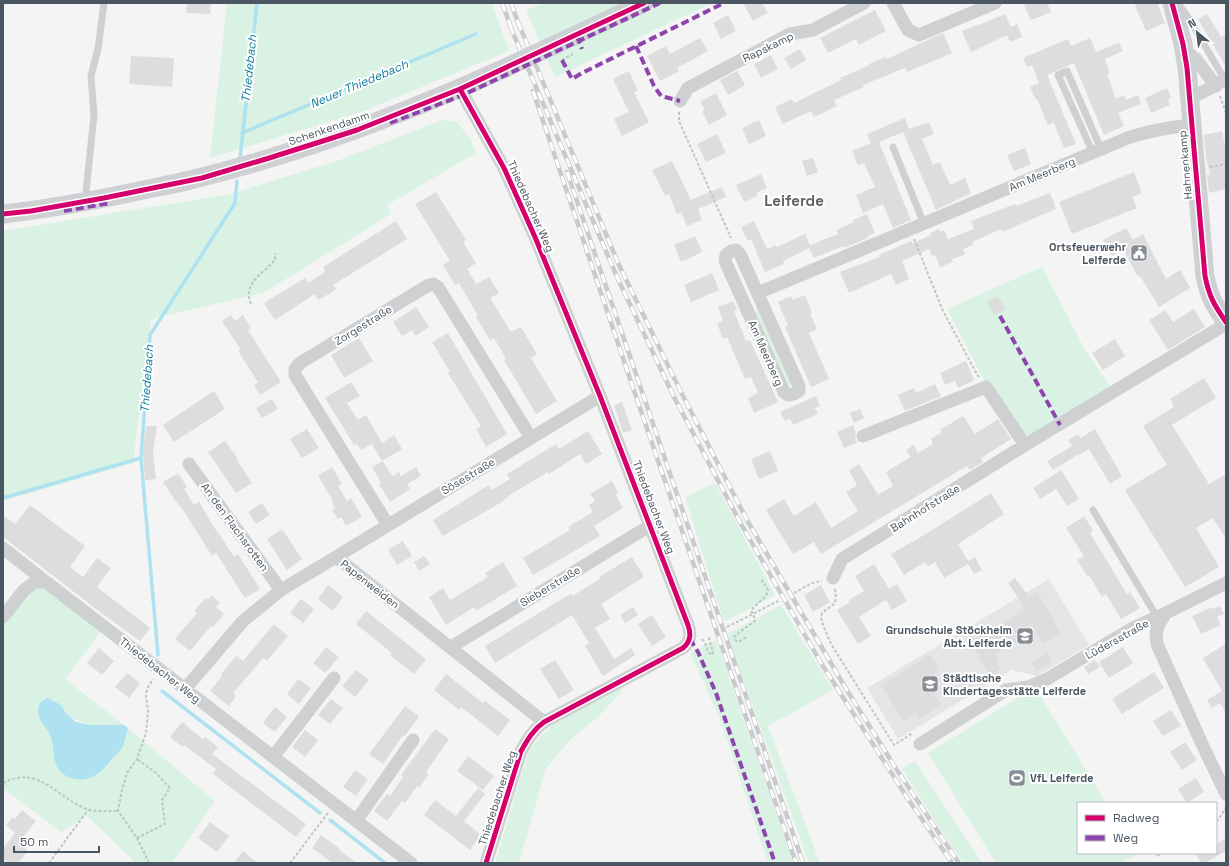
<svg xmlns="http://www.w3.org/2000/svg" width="1229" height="866" font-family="'Space Grotesk',sans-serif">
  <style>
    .education { fill: #e6e5e6 }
    .green { fill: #d9f2e3; fill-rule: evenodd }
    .water { fill: #aee2f0 }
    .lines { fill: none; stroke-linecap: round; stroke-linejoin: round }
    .stream { stroke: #aee2f0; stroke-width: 3.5 }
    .building { fill: #ddddde }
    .path { stroke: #bcc7c4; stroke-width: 2; stroke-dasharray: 3 2; stroke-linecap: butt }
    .lane { stroke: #ced0d2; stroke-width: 7 }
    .street { stroke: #ced0d2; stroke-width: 13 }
    .secondary { stroke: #ced0d4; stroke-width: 19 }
    .rail-casing { stroke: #c9cacc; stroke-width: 4.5 }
    .rail { stroke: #fff; stroke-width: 3; stroke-dasharray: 9; stroke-linecap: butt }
    .secondary-bridge { stroke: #ced0d4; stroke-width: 19 }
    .quiet { stroke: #8e44ad; stroke-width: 4; stroke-dasharray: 8 4; stroke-linecap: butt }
    .cycleway-casing { stroke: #fff; stroke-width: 8 }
    .cycleway { stroke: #d6006c; stroke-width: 5 }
    .labels { text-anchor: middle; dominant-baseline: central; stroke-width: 4; stroke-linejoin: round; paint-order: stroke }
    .street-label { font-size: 11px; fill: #4a5661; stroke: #fff }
    .poi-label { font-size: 11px; font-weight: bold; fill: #4a5661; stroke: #fff; text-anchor: end }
    .water-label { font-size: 12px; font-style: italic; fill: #0c7c9b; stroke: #fff }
    .district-label { font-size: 15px; font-weight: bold; fill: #5f6368; stroke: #fff }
  </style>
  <rect width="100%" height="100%" fill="#f4f4f4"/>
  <path class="education" d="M1049 579 1089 645 1037 676 1012 670 898 739 867 688Z"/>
  <path class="green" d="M227 3H492L509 51 361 112 210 158Z
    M545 3H712L555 77 526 10Z
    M442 120 457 122 471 140 476 153 387 205 391 214 265 292 151 319 133 463 3 501V231L230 194 337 161Z
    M1042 267 1085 350 1110 386 1030 436 1025 434 989 381 985 382 947 309Z
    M760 309 793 383 789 386H786L754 313 757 310Z
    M715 483 775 595 724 622 685 497Z
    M35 582 104 627 65 679 124 725 215 801 172 863H136L87 816 61 832 3 788V617ZM57 703 69 717 91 725H124L123 746 108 765 96 775 53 755 51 736 41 720Z
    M781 605 833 690 768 726 820 863H809L727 634Z
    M716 640 793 863H768L719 716 690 653Z
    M625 687 598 717 570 740 546 768 519 863H495L528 753 540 737 554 724Z
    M1035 687 1106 803H1078V853H1138L1122 863H996L928 753Z
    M915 761 982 863H964L953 848 902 769Z"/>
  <path class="water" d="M47 698 61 705 66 713 76 722 91 725H124L128 728C126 734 125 741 123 746 120 751 117 754 113 758 103 770 93 782 75 779 71 778 65 776 62 773 51 762 55 748 50 735 47 727 38 721 38 711 38 704 41 701 47 698Z"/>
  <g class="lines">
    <path class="stream" d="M242 133 476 34
      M240 159 257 3
      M141 458 158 655
      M3 498 141 458 150 335 235 203 237 181
      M162 691 320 813
      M330 820 385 863"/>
  </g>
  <path class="building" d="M187 3H211L210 14 186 13Z
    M743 3H762L768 13 753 21Z
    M1023 3H1047L1051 12 1031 20Z
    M1134 3H1157L1165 23 1146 31Z
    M875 10 886 31 859 45 856 39 828 53 820 38Z
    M1005 14 1011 27 1017 24 1022 37 1010 42 1007 35 971 52 962 31 979 24V25Z
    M1207 14 1221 37 1226 34V67L1198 19Z
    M728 15 736 31 721 39 713 23Z
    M943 33 952 53 907 72 905 68 863 85 864 87 834 100 837 106 814 117 811 111 783 124 775 107 792 99 794 103 841 80 840 78 870 65 869 64 886 57 887 59Z
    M700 38 708 51 677 68 679 71 660 81 647 56 666 46 670 54Z
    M1090 38 1096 52 1119 43 1123 51 1105 59 1110 73 1107 74 1116 99 1124 95 1126 100 1138 95 1141 104 1118 113 1124 126 1104 135 1074 63 1047 75 1076 144 1064 148 1054 123 1048 125 1037 99 1036 100 1030 87 1039 83 1032 65 1027 67 1023 58 1068 39 1071 46Z
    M800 49 806 60 791 69 784 58Z
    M771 55 778 69 761 78 754 64Z
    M131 56 174 58 172 87 129 84Z
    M629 71 638 91 634 92 649 122 622 136 614 119 629 112 613 79Z
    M737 71 745 85 728 95 720 80Z
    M1167 88 1171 97 1168 99 1170 105 1151 113 1145 98Z
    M716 93 727 115 709 125 702 111 705 110 700 102Z
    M905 118 909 129 929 122 934 134 922 139 933 165 940 162 950 185 965 178 971 193 936 210 903 132 879 142 911 220 893 228 883 204 863 213 856 195 875 187 864 163 858 165 852 151 871 143 867 134Z
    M759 120 766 136 749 144 742 128Z
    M1222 131 1226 150V189L1209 193 1207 175H1210L1206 157 1204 135Z
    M717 134 726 153 706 162 697 144Z
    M1025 148 1031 164 1014 171 1007 155Z
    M813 158 818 172 807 176 802 161Z
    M672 161 691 200 722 187 726 197 698 209 702 220 687 226 681 212 677 214 669 194 665 196 652 170Z
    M1134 172 1142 193 1132 197 1137 208 1072 234 1059 202Z
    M761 174 767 188 756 193 758 196 744 202 736 185Z
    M436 192 466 240 463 242 476 263 467 269 476 284 489 277 499 293 490 298 511 332 521 327 537 354 531 358 557 401 536 414 504 360 506 359 494 338 490 340 476 317 478 316 459 283 455 285 443 265 450 261 415 204Z
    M1050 193 1056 209 1002 232 1001 229 972 242 973 245 963 249 965 254 951 260 953 262 940 267 935 255 932 256 929 249 902 261 909 279 896 285 891 274 849 293 840 272 880 257 879 255 911 241 913 243 931 235 930 233 939 229 940 232 944 230 948 239 974 229 971 221 1015 204 1016 206Z
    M867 214 875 233 867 236 868 238 844 248 843 246 814 258 809 248 783 261 784 264 765 272 751 239 748 241 741 227 754 221 767 249 776 245 777 247 805 234 810 245 838 234 836 230 854 222 853 220Z
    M396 221 407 239 333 285 336 289 327 295 318 300 315 294 275 320 264 303 305 278 308 283 325 272 323 267Z
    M1126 228 1133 240 1143 234 1166 279 1180 270 1190 288 1159 307 1140 276 1138 277 1123 249 1112 256 1103 240Z
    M695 236 702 252 681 262 674 245Z
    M712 273 719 290 691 302 684 285Z
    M805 295 812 313 810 314 817 329 809 333 829 379 811 387 785 327 788 326 778 302 791 296 793 300Z
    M998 296 1005 309 994 315 987 302Z
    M733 301 737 310 734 311 746 341 750 340 778 402 754 413 748 398 758 393 751 377 745 379 727 337 723 339 717 323 723 321 718 307Z
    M416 307 429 327 415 336 412 330 402 336 393 322Z
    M1194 309 1205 327 1168 350 1149 320 1165 310 1173 322Z
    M231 315 235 321 243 315 251 328 248 330 281 382 260 395 254 385 258 382 238 351 241 350 222 321Z
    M448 333 507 434 486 447 476 429 481 426 448 373 450 372 432 342Z
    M359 338 373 361 344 378 331 355Z
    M1115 339 1125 356 1103 370 1092 353Z
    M966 361 974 380 958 388 955 381 945 385 940 373Z
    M1204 378 1216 398 1172 425 1209 484 1226 474V539L1213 518 1196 528 1219 567 1185 587 1125 490 1167 465 1143 426 1174 407 1170 399Z
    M351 382 360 396 347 403 358 420 366 415 382 443 394 435 402 449 382 461 372 444 361 450 357 444 354 445 325 398Z
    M935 384 941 396 905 411 898 395 914 388 916 393Z
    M214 391 225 409 174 442 163 425Z
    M816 396 820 406 815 408 818 414 793 425 790 418 785 421 780 412Z
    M272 399 278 409 262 418 256 408Z
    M622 402 632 430 623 433 614 405Z
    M860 409 864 418 854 423 850 413Z
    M963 416 975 434 998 419 1011 439 981 458 983 462 970 470 967 466 821 554 814 542 793 554 766 510 784 499 794 516 816 502 831 528 858 511 846 492 857 485 849 470 859 464 878 495 893 486 886 472 911 457 906 450 914 445 918 453 933 444 931 439 942 432 940 430Z
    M853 425 856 433 855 439 858 442 844 448 837 432Z
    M146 426H157L153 452 156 479 145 480 143 453Z
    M307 429 319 448 302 458 290 439Z
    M1095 429 1122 476 1110 484 1089 449 1077 456V455L1053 470 1047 461 1072 446 1068 440 1078 434 1080 438Z
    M588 431 602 454 586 464 580 454 549 474 548 472 508 496V497L500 503 443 536 433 520 489 485 492 490 510 479 507 474 556 444 559 449Z
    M225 441 238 459 237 460 252 483 236 493 208 452Z
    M770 451 778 471 759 479 751 459Z
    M383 461 392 476 399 472 401 476 416 467 421 476 407 484 410 489 390 502 379 484 381 483 372 467Z
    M332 467 342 484 338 486 347 501 351 498 362 517 346 526 341 517 338 519 332 510 335 508 332 502 333 501 318 476Z
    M1061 470 1079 499 1067 506 1056 489 1040 499 1033 488Z
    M178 473 187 487 184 489 194 505 199 502 217 532H218L234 557 238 554 260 589 245 598 216 553 212 556 180 505 179 506 163 482Z
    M612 481 618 492 615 494 623 508 594 526 600 536 533 575 523 558 570 530 568 527 593 512 589 505 595 501 590 494Z
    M991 493 1004 514 958 544 968 561 975 557 982 570 974 574 968 564 944 578 935 562 928 567 925 562 904 575 891 554 924 535Z
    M262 503 270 515 256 524 248 512Z
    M30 505 85 546 70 567 83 577 97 558 111 568 97 587 150 628 140 641 96 609 3 537V515L15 524Z
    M1084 516 1093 530 1090 533 1127 594 1130 592 1140 608 1121 619 1106 594 1102 597 1089 575 1087 576 1077 560 1084 556 1066 528Z
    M282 529 302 559 287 570 267 539Z
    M403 541 412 556 397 565 388 550Z
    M424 556 430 564 419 571 414 562Z
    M632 557 644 577 601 604 610 619 595 628 614 659 631 648 635 655 603 676 585 646 589 643 572 615 495 663 485 646 562 599 571 594 572 596 600 579 599 577Z
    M503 562 517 586 476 611 474 607 446 625 429 597 443 588 450 600 488 577 485 573Z
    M874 564 889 589 897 584 907 601 892 610 886 600 859 617 871 636 858 644 837 610 850 602 849 600 864 591 855 576Z
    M1015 578 1029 597 1037 592 1061 633 1043 644 1031 623 1013 634 1017 641 995 654 999 659 996 661 1001 669 991 676 970 642 981 635 982 637 1025 610 1020 602H1021L1008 583Z
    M328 585 343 597 333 611 318 599Z
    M821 585 830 602 813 612 804 595Z
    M212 595 220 603 216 607 224 614 213 627 211 626 190 651 175 639 197 613 194 611 206 598 208 600Z
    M301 599 314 609 303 623 290 613Z
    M1220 606 1224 614 1217 617 1221 625 1201 634 1192 616 1212 607 1213 609Z
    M633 607 638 615 625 623 620 615Z
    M366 611 426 659 414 674 390 655 392 653 356 624Z
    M652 615 666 637 652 646 638 624Z
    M274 624 288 636 267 661 263 658 233 693 236 696 229 706 210 691 222 676 221 674 236 656 243 661Z
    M1226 644V713L1220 703 1212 708 1207 700 1222 691 1203 658Z
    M326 647 339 657 325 673 313 663Z
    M1123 647 1133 663 1109 678 1099 662Z
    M99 648 114 661 102 675 87 663Z
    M1047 653 1052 662 1037 671 1032 662Z
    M930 655 940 670 932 675 940 688 933 692 942 705 919 720 915 714 904 721 881 685Z
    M555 660 574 690 559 699 540 669Z
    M1095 660 1100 667 1088 674 1084 667Z
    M356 670 369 680 355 697 342 686Z
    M1154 672 1164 688 1122 714 1112 699Z
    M127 673 140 683 129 698 115 687Z
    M446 674 483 703 485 701 510 720 498 736 461 707 459 710 434 690Z
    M298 679 311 688 299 704 287 694Z
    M331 699 343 708 330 724 318 715Z
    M405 706 419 716 405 736 403 735 383 764 369 754Z
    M275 707 287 717 275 732 263 723Z
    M1171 710 1181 726 1163 736 1153 721Z
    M182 722 203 739 205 737 218 747 212 754 306 824 296 837 213 774 216 769 184 745 182 747 170 737Z
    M435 729 449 739 426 772 429 774 419 788 417 786 405 803 402 801 387 821 374 811 387 794 390 796 403 777 401 775Z
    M305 730 318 740 305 757 292 747Z
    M1185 742 1197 760 1182 770 1170 752Z
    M468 756 494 776 483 790 457 771Z
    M355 770 368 779 356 796 343 787Z
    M1196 778 1204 792 1187 803 1178 789Z
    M478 788 485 794 464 821 481 835 470 850 424 815 435 800 456 816Z
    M22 810 36 821 18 843 28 851 18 863H8L3 859V849L15 833 6 825 13 817 15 819Z
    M210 822 229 836 217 852 198 838Z
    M321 835 340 849 339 850 357 863H332L312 848Z
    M1226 838V851L1205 863H1201L1195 853H1216V845Z
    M243 851 258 863H234Z"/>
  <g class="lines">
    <path class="path" d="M562 60 573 54
      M1220 96 1226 113
      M679 112V121L731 238
      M1210 167 1226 164
      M914 239 943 311 979 378
      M251 304C242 283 263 274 275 260V253
      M835 589C838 605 833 604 822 613L821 618 823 625 831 644 894 745 913 733
      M794 593 812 583 822 581
      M727 627 778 601
      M746 637C742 640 739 643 735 640L734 637 741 631 755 621V619L751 610 766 596 768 590 761 579
      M702 639 705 643 708 652 712 655 713 652 709 639 711 636
      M3 783C40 764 56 798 87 809 95 812 109 811 118 811
      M1216 821 1219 819 1226 807
      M137 838 165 824 162 800 170 788 155 772 137 759
      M1157 856 1162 853
      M49 863 88 810
      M149 863 137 838 118 811 122 790 127 773 137 759 146 733 148 710 146 697 147 689 153 679
      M290 863 328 813"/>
    <path class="lane" d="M1178 4 1186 14 1225 80
      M893 147 924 224
      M1093 153 1058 75 1067 71 1101 149
      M85 202 94 115 91 76 98 49 104 3
      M1093 510 1157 617"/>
    <path class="street" d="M893 3 908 30 919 35 995 3
      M1184 50 1195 58 1216 86
      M460 89 504 168 535 237 600 396 688 625C691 634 691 641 683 648L544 722C533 730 528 739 521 751L486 863
      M1190 98 1203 92 1226 79
      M680 101 688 88 790 34 813 30 864 3
      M736 250 740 254 799 386V391L794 394 788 395 784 392 725 261 726 255 731 251Z
      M758 293 1130 137C1150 131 1170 127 1192 125
      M863 436 986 387 1025 445
      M189 464 281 590
      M388 525 295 375V369L300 363 427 286 433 284 438 287 531 438
      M3 548 46 582
      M336 557 600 396
      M833 578 842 559 1025 445 1226 324
      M1226 583 1166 613 1159 624 1156 633 1157 644 1202 744 1226 794
      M3 617 24 590 35 582H46L411 863
      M451 647 651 525
      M185 689 243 621 281 590 336 557 544 722
      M920 744 1006 690 1028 687 1047 679 1131 629 1166 613
      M273 757 334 678
      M356 821 413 740"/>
    <path class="secondary" d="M1172 3 1183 44 1187 68 1205 276C1209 296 1214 305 1226 322
      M550 47 644 3
      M3 214C47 209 91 201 134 192 157 187 180 183 202 177 306 151 406 113 503 69"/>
    <defs>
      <path id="rail" d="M502 3 512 30
        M511 3 520 28
        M518 22 618 263 681 392 747 520 845 687 897 770 959 863
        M510 26 617 277 675 399 741 524 821 663 908 799 952 863
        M533 91 630 379 796 863
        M567 172 803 863"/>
    </defs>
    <use href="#rail" class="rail-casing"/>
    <use href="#rail" class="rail"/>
    <path class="secondary-bridge" d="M503 69 550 47"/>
    <path class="quiet" d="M577 36 582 49
      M636 46 654 86 661 96 680 101
      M562 60 572 79 582 73 724 3
      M390 123 463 95 660 3
      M64 211 110 203
      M1000 316 1060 425
      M690 639 698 652 716 693 775 863"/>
    <defs>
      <path id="cycleway" d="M1172 3 1183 44 1187 68 1205 276C1209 296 1214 305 1226 322
        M460 89 504 168 535 237 600 396 688 625C691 634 691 641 683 648L544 722C533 730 528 739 521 751L486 863
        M3 214 31 211 104 198 202 178 266 159 326 140 357 130 460 89 644 3"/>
    </defs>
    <use href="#cycleway" class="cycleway-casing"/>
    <use href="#cycleway" class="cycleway"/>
  </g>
  <defs>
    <symbol id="civic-square" viewBox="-11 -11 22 22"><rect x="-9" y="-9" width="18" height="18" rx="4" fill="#868d94" stroke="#fff"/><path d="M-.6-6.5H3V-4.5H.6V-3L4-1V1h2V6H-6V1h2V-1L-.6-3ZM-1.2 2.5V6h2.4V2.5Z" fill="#fff"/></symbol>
    <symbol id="school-square" viewBox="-11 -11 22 22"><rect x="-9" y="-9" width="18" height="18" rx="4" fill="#868d94" stroke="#fff"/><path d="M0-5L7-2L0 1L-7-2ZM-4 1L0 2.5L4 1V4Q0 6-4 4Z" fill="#fff"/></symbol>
    <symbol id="stadium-square" viewBox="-11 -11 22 22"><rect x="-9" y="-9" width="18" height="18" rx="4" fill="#868d94" stroke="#fff"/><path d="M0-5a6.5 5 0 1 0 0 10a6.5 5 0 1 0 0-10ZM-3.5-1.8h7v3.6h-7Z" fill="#fff"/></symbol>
  </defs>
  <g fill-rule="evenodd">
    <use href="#civic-square" x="1129" y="243" width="20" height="20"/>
    <use href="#school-square" x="1015" y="626" width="20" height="20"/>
    <use href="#school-square" x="920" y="674" width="20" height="20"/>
    <use href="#stadium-square" x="1007" y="768" width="20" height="20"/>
  </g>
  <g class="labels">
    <g class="street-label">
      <text transform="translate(768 47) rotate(-26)">Rapskamp</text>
      <text transform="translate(329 128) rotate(-19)">Schenkendamm</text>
      <text transform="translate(1185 165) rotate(-95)">Hahnenkamp</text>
      <text transform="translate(1042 174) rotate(-23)">Am Meerberg</text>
      <text transform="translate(531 206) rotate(66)">Thiedebacher Weg</text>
      <text transform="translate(363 325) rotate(-32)">Zorgestraße</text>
      <text transform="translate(766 353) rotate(66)">Am Meerberg</text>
      <text transform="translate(468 476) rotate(-31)">Sösestraße</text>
      <text transform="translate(654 507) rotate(69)">Thiedebacher Weg</text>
      <text transform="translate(925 508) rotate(-32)">Bahnhofstraße</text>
      <text transform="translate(235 527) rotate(54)">An den Flachsrotten</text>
      <text transform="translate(370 584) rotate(38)">Papenweiden</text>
      <text transform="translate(550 586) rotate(-31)">Sieberstraße</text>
      <text transform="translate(1117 639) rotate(-29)">Lüdersstraße</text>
      <text transform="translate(160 670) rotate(38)">Thiedebacher Weg</text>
      <text transform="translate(497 798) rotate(-72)">Thiedebacher Weg</text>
    </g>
    <g class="poi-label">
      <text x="1126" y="247">Ortsfeuerwehr<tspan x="1126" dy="13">Leiferde</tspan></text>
      <text x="1012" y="630">Grundschule Stöckheim<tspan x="1012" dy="13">Abt. Leiferde</tspan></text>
      <text x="943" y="678" text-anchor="start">Städtische<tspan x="943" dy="13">Kindertagesstätte Leiferde</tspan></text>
      <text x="1030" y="778" text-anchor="start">VfL Leiferde</text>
    </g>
    <g class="water-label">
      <text transform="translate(249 69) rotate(-84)">Thiedebach</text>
      <text transform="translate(359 84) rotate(-23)">Neuer Thiedebach</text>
      <text transform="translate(147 379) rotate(-86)">Thiedebach</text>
    </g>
    <g class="district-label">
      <text x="794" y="200">Leiferde</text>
    </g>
  </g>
  <rect width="1229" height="866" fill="none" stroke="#4a5661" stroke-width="8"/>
  <rect x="1077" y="802" width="140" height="52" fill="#ffffff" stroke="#b7bbc0"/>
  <rect x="1085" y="815" width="20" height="6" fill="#d6006c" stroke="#b7bbc0"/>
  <text x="1113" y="822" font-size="12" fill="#4a5661">Radweg</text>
  <rect x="1085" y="835" width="20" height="6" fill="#8e44ad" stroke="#b7bbc0"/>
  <text x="1113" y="842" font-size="12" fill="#4a5661">Weg</text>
  <g transform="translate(1197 32) rotate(331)" stroke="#ffffff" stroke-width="3" paint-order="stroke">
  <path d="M0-3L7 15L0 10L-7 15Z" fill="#4a5661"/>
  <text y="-6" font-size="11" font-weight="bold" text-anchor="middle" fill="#4a5661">N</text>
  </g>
  <path d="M14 846v6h85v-6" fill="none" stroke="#4a5661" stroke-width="2"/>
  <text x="20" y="846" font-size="12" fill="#4a5661" stroke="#ffffff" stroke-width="3" paint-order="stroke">50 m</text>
</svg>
